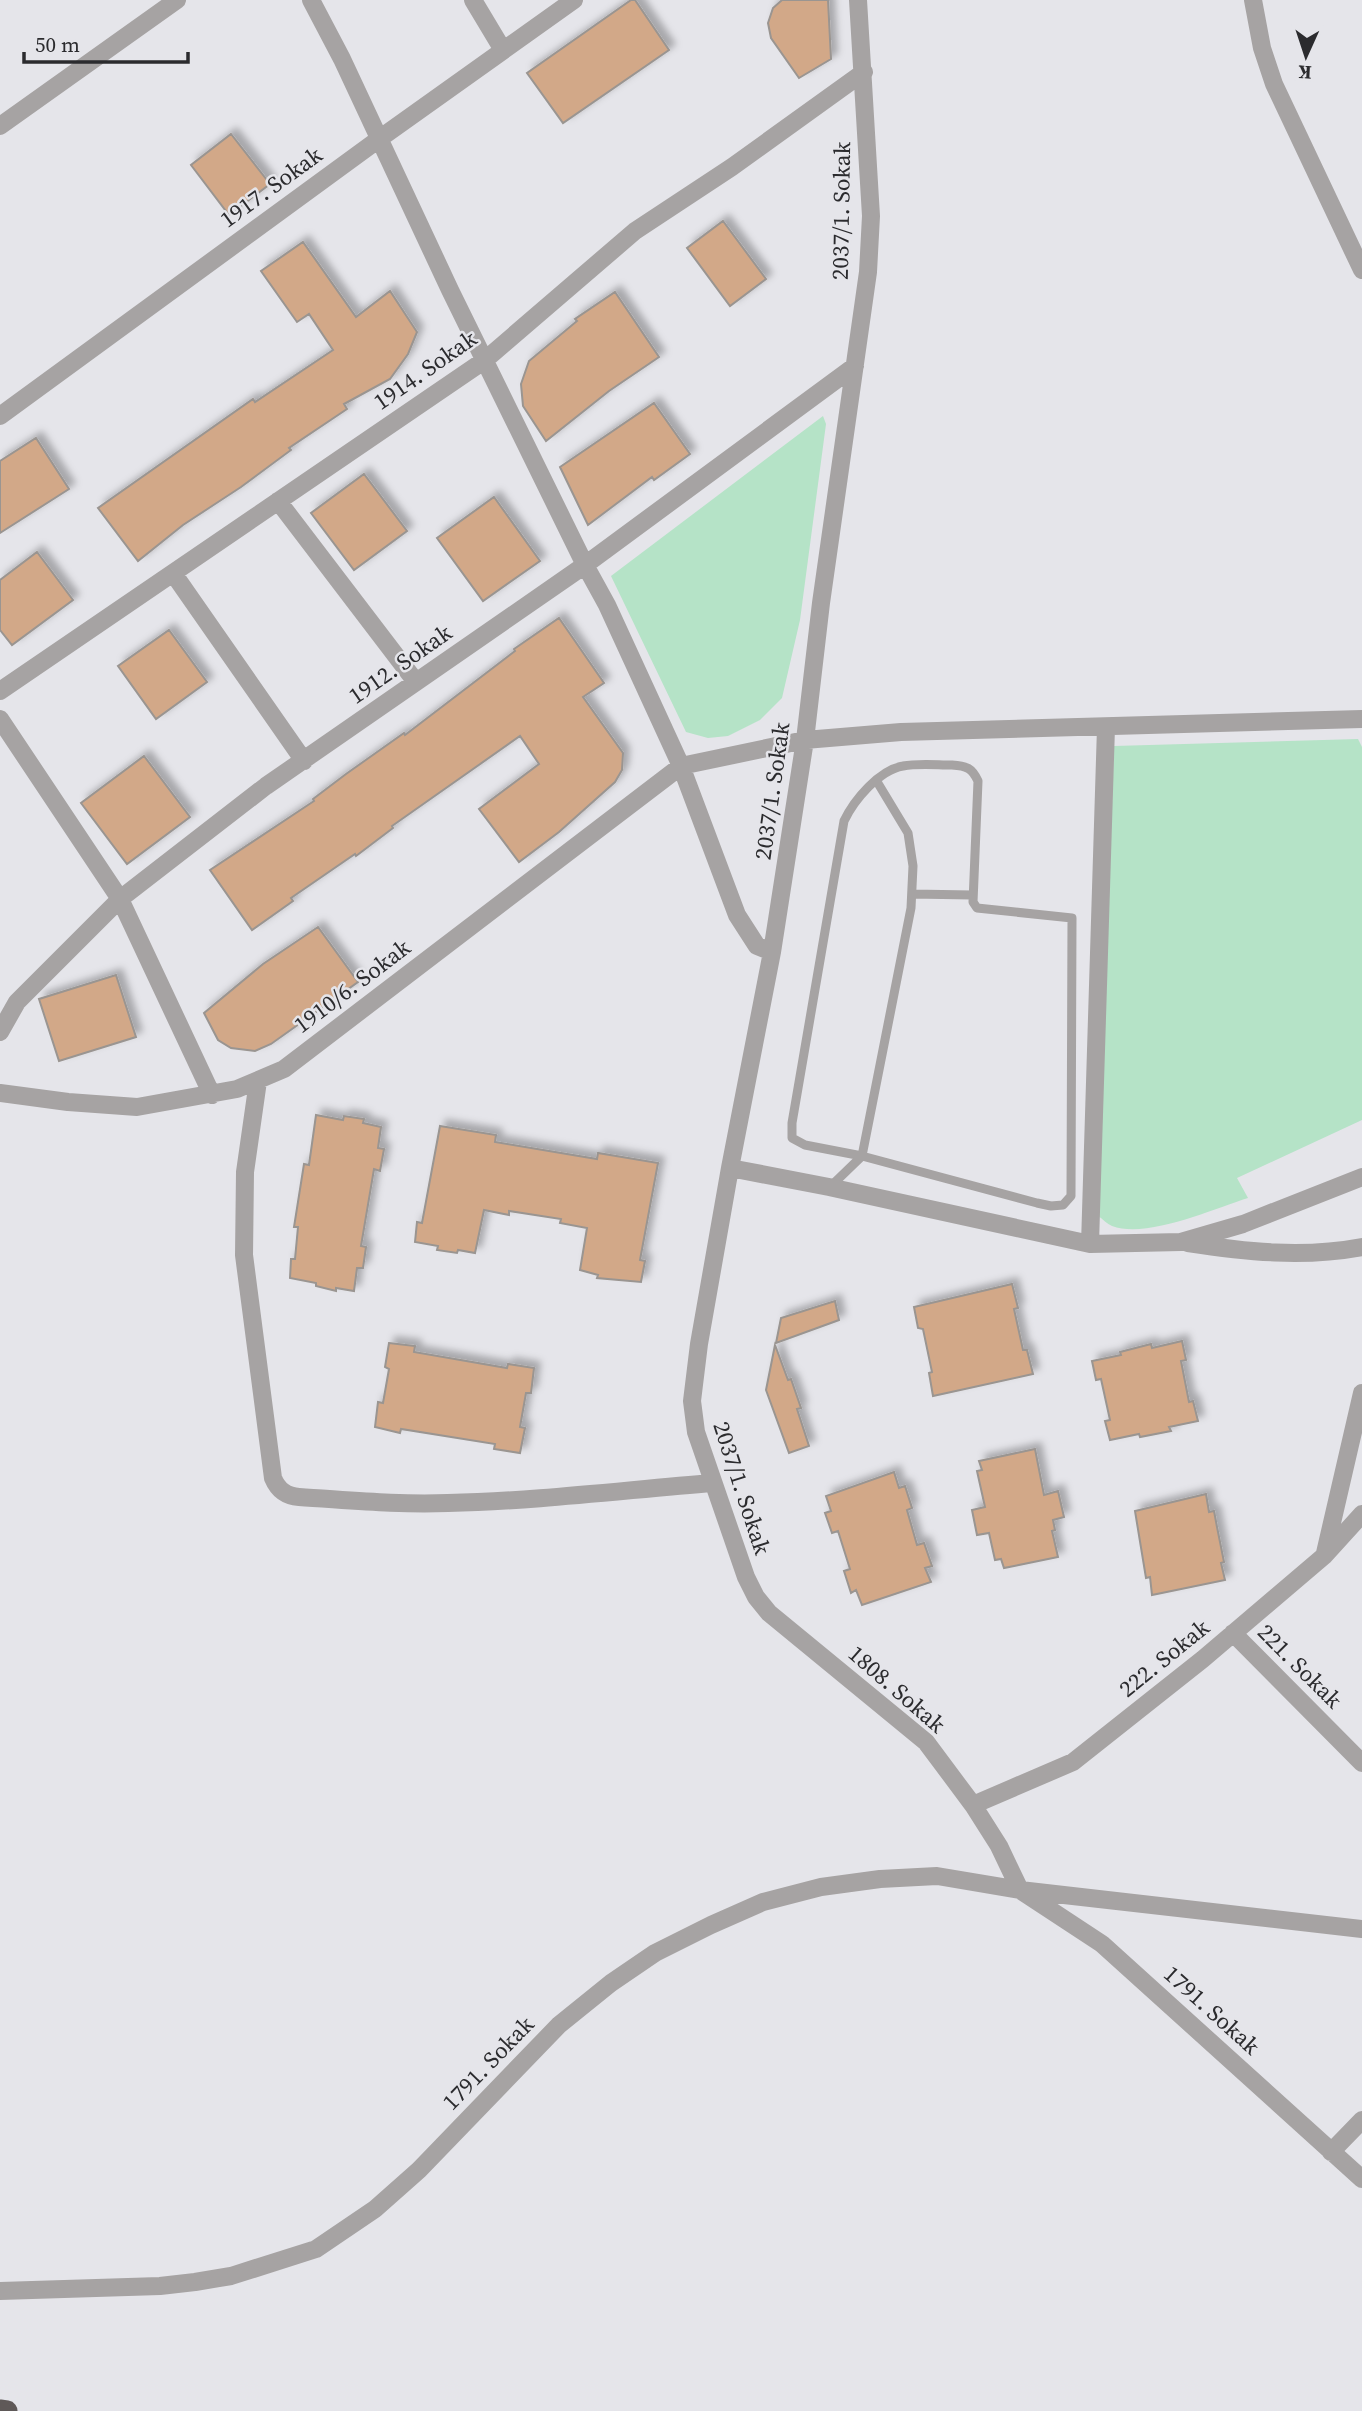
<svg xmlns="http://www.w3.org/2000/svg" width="1362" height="2411" font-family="'Source Serif 4',serif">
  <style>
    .green { fill: #b5e3c7 }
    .building { fill: #d2a888; stroke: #9a9591; stroke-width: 2; filter: url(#shadow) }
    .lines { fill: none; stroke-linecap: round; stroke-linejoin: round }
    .lane { stroke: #a6a3a3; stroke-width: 9 }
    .street { stroke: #a6a3a3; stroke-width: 18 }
    .highway { stroke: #5f5958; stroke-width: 21 }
    .labels { text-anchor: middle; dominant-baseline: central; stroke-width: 5; stroke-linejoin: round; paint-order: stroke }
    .street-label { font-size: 23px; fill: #2b2b2e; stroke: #e5e5ea }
  </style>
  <defs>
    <filter id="shadow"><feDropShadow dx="6" dy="-6" stdDeviation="3.5" flood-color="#0004"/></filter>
  </defs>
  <rect width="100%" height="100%" fill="#e5e5ea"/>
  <path class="green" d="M823 416 826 424 800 620 782 698 760 720 728 736 708 738 686 732 611 576Z
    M1358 739 1362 747V1120L1237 1178 1248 1198C1213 1209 1147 1239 1112 1226 1107 1224 1103 1219 1098 1216L1114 746Z"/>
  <path class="building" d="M631 0H635L669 50 563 123 527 73Z
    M782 0H828L831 59 799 78 771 38 768 23 773 8Z
    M231 134 270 184 229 215 191 165Z
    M723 221 766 279 730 306 687 248Z
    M303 242 356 317 390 291 417 332 408 354 390 379 344 404 347 409 289 448 291 450 241 487 183 525 138 561 98 508 253 399 255 402 333 350 309 314 297 322 261 271Z
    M615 292 659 357 609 391 546 441 523 406 521 384 529 361 577 321 575 319Z
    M654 403 690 454 654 480 652 477 588 525 560 467Z
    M36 438 69 489 0 533V461Z
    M364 474 407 531 354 570 311 513Z
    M494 497 540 561 483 601 437 538Z
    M37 552 73 600 12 645 0 630V580Z
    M559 618 604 683 583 697 623 753 622 770 615 782 559 832 519 862 479 809 539 764 520 736 392 826 393 828 356 856 355 854 291 898 293 901 252 930 210 870 314 801 313 799 346 774 404 733 405 735 515 651 514 649Z
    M169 630 207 682 156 719 118 666Z
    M144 756 190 817 127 864 81 803Z
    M318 927 358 982 271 1044 255 1051 231 1048 218 1040 204 1013 263 964Z
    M116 975 136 1037 59 1061 39 999Z
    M316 1115 343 1120 344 1116 364 1119 363 1123 381 1127 378 1148 384 1149 380 1171 374 1169 361 1246 366 1247 363 1268H357L354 1291 336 1288V1291L316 1286V1283L290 1278 291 1259H295L298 1227H294L304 1164 309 1165Z
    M440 1126 496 1135 495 1142 597 1159 598 1153 658 1163 640 1260 645 1261 641 1282 597 1278 598 1275 580 1270 587 1228 560 1223 561 1219 509 1211V1215L484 1210 475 1253 458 1250 457 1253 437 1250 438 1246 415 1242 417 1222 422 1223Z
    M1012 1284 1018 1308 1014 1309 1023 1350H1027L1033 1374 933 1396 929 1373 932 1372 923 1329 918 1328 914 1307Z
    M835 1301 839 1320 776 1343 781 1318Z
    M1182 1341 1186 1360 1181 1361 1189 1402 1193 1401 1198 1421 1169 1427 1171 1431 1140 1437 1139 1434 1110 1440 1105 1421 1110 1420 1101 1379 1096 1380 1092 1361 1121 1355 1120 1352 1151 1344 1152 1348Z
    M389 1343 415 1346 414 1352 507 1368 508 1364 534 1368 531 1393H526L520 1427 525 1428 520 1453 494 1449 495 1444 401 1429 400 1433 375 1427 378 1402 383 1403 389 1369 385 1367Z
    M775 1345 788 1380 791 1379 801 1408 797 1409 809 1446 789 1453 766 1390Z
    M1035 1449 1044 1495 1058 1491 1064 1517 1053 1520 1055 1530 1052 1531 1058 1557 1004 1568 1001 1559 995 1560 989 1533 977 1535 972 1510 985 1507 977 1471 982 1470 979 1461Z
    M894 1472 899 1488 905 1486 912 1508 907 1510 917 1545 924 1543 932 1566 925 1568 931 1582 862 1605 856 1590 851 1593 844 1571 850 1569 838 1531 832 1533 825 1513 831 1511 826 1496Z
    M1206 1494 1209 1512 1214 1511 1217 1527 1224 1562 1221 1563 1225 1580 1152 1595 1150 1577 1146 1578 1135 1511Z"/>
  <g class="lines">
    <path class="lane" d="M952 765C967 766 972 768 978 781L973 902 977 908 1072 918 1071 1196 1063 1205 1051 1206 1037 1203 862 1156 805 1145 792 1138V1123L844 821C854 800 879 770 903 766 918 763 937 765 952 765Z
      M912 894 972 895
      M831 1186 862 1156 911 908 913 866 908 833 876 780"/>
    <path class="street" d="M311 0 342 59 450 290 585 565 607 605 681 766 805 740 901 732 1362 719
      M473 0 503 50
      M858 0 871 216 868 272 821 603 805 740 772 952 730 1168 699 1344 692 1401 696 1432 746 1577 756 1597 769 1613 926 1742 973 1805 999 1846 1020 1890 1362 1929
      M1253 0 1262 48 1274 84 1362 270
      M0 126 177 0
      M0 416 379 139 574 0
      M278 501 416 682
      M173 573 304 761
      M0 691 485 360 635 231 732 167 864 72
      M0 719 120 899 212 1095
      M0 1032 17 1002 120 899 266 786 585 565 855 366
      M258 1081 245 1172 244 1255 273 1478C278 1490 286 1496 299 1497 349 1500 398 1505 448 1503 536 1501 625 1490 713 1483
      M0 1093 68 1102 137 1107 237 1089 284 1069 681 766 737 915 757 946 772 952
      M730 1168 829 1187 1090 1244 1181 1242 1243 1224 1362 1177
      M1188 1243C1246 1252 1304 1258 1362 1247
      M1090 1244 1106 727
      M1325 1553 1362 1393
      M1233 1633 1362 1763
      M973 1805 1073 1762 1203 1659 1324 1556 1362 1514
      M1331 2152 1362 2120
      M0 2291 160 2286 195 2282 231 2276 316 2249 375 2209 419 2170 559 2025 611 1983 655 1953 711 1925 763 1902 821 1887 880 1879 937 1876 1020 1890 1102 1944 1362 2179"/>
    <path class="highway" d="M0 2410 7 2411"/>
  </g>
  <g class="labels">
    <g class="street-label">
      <text transform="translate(271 187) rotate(-36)">1917. Sokak</text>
      <text transform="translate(841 211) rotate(-89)">2037/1. Sokak</text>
      <text transform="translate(425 370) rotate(-35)">1914. Sokak</text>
      <text transform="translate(400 664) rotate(-35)">1912. Sokak</text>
      <text transform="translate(772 791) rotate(-82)">2037/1. Sokak</text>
      <text transform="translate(352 986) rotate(-37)">1910/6. Sokak</text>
      <text transform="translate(742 1488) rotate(72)">2037/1. Sokak</text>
      <text transform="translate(1164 1658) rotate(-39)">222. Sokak</text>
      <text transform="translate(1300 1666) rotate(45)">221. Sokak</text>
      <text transform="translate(897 1689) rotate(41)">1808. Sokak</text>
      <text transform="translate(1212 2010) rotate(42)">1791. Sokak</text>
      <text transform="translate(488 2063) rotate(-46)">1791. Sokak</text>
    </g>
  </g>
  <g transform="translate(1306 56) rotate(183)" stroke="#e5e5ea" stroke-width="5" paint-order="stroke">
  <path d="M0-5L12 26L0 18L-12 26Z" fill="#2b2b2e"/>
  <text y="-10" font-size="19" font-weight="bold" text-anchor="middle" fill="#2b2b2e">K</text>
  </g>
  <path d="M24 52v10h164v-10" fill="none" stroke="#2b2b2e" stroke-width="3.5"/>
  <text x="35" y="52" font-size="21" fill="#2b2b2e" stroke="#e5e5ea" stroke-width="5" paint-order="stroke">50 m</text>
</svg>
